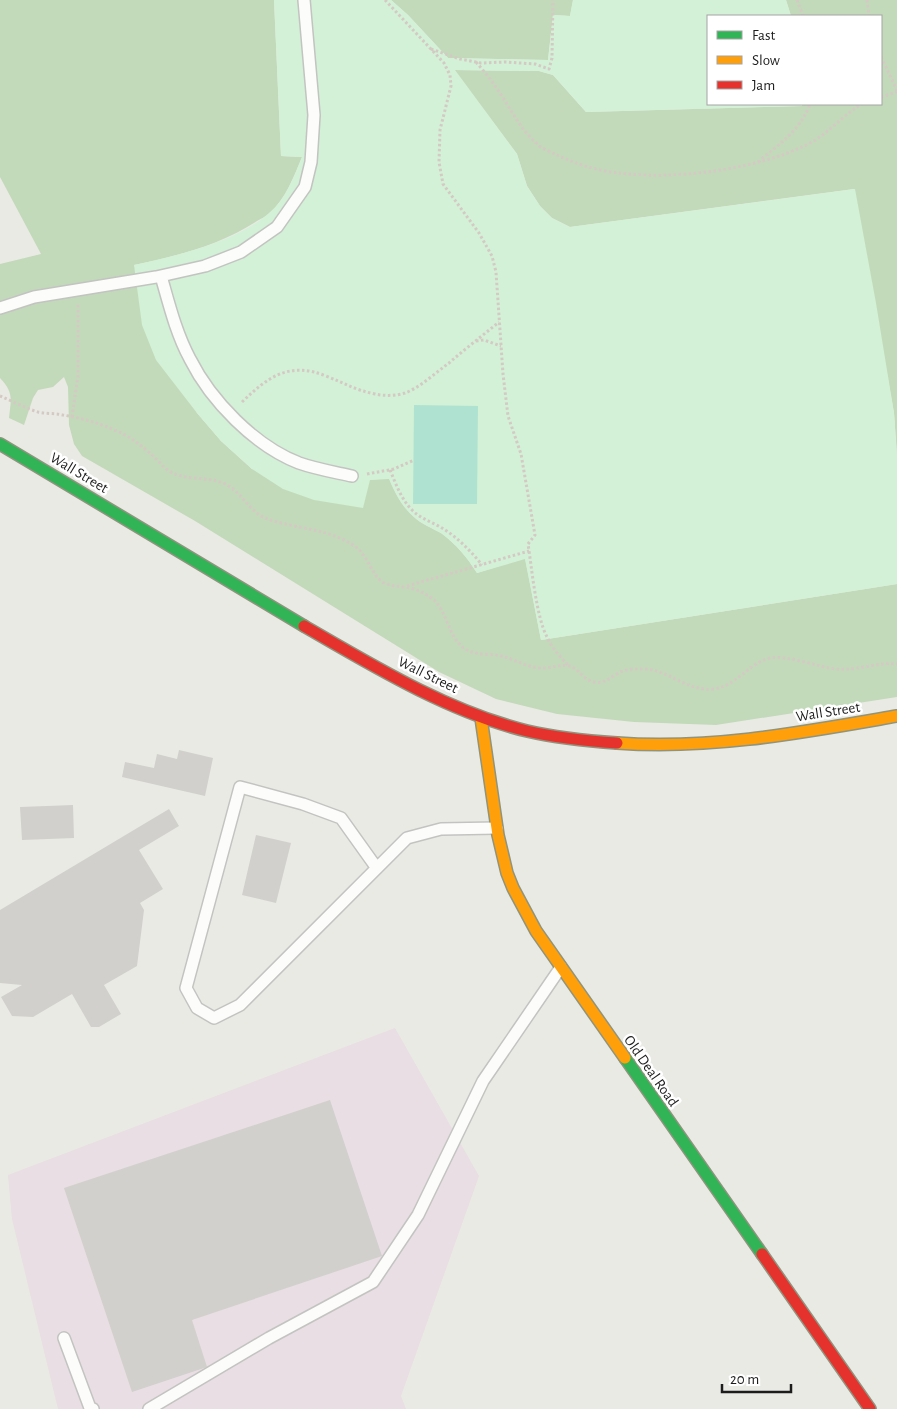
<svg xmlns="http://www.w3.org/2000/svg" width="897" height="1409" font-family="'Alegreya Sans',sans-serif">
  <style>
    .industrial { fill: #e8dee3 }
    .forest { fill: #c2daba }
    .park { fill: #d2f1d6 }
    .pitch { fill: #b0e2d2 }
    .building { fill: #d1d0cc }
    .lines { fill: none; stroke-linecap: round; stroke-linejoin: round }
    .lane-casing { stroke: #c3c3c1; stroke-width: 14 }
    .fast-casing { stroke: #8f947e; stroke-width: 14 }
    .slow-casing { stroke: #8f947e; stroke-width: 14 }
    .jam-casing { stroke: #8f947e; stroke-width: 14 }
    .path { stroke: #d5c9c4; stroke-width: 3; stroke-dasharray: 2.5 2.5; stroke-linecap: butt }
    .lane { stroke: #fcfcfb; stroke-width: 11 }
    .fast { stroke: #30b455; stroke-width: 11 }
    .slow { stroke: #ff9f0a; stroke-width: 11 }
    .jam { stroke: #e5322d; stroke-width: 11 }
    .labels { text-anchor: middle; dominant-baseline: central; stroke-width: 5; stroke-linejoin: round; paint-order: stroke }
    .street-label { font-size: 15px; fill: #1c1c1c; stroke: #fff }
  </style>
  <rect width="100%" height="100%" fill="#eaeae5"/>
  <path class="industrial" d="M395 1028 479 1176 401 1396 406 1409H58L12 1219 8 1175Z"/>
  <path class="forest" d="M0 0H274L281 156 302 157C294 176 286 198 270 213 266 216 261 219 257 221 220 245 177 256 134 265L197 413 221 441 252 469 370 480 389 478C395 493 402 506 414 517 421 524 432 528 441 533 456 544 467 557 477 573L525 558 541 640 897 584V697L716 725 634 722 557 714 496 699 439 672 195 521 82 456 74 444 69 425 68 387 64 377 53 387 38 390 33 398 24 425 9 418C11 399 14 393 0 378V264L41 254 0 177Z
    M391 0H573L570 16 553 15 548 60 448 58 408 15Z
    M786 0H897V456L894 413 854 189 570 227 552 218 540 206 527 186 517 154 454 70 539 71 553 75 586 112 802 106V104H881V16H791Z"/>
  <path class="park" d="M274 0H391L408 15 448 58 548 60 553 15 570 16 573 0H786L791 16H708V104H802V106L586 112 553 75 539 71 455 70 517 154 527 186 540 206 552 218 570 227 855 189 876 303 894 413 897 456V584L541 640 525 559 477 573C467 557 456 544 441 533 432 528 422 524 414 517 402 507 395 493 389 479L370 480 363 508 314 500 283 489 252 469 221 441 197 413 156 360 142 325 134 265C176 256 237 242 269 213 286 199 294 177 302 157L281 156Z"/>
  <path class="pitch" d="M414 405 478 406 477 504H413Z"/>
  <path class="building" d="M179 750 213 758 205 796 122 777 125 762 154 768 157 754 177 759Z
    M73 805 74 838 22 840 20 807Z
    M169 809 179 826 139 850 163 889 140 903 144 910 137 966 104 985 121 1014 99 1027H91L72 994 33 1017 12 1016 1 997 22 985 0 983V910Z
    M256 835 291 843 276 903 242 895Z
    M330 1100 382 1256 192 1320 207 1367 132 1392 64 1188Z"/>
  <g class="lines">
    <defs>
      <path id="lane" d="M161 276C169 304 176 333 190 359 211 401 255 446 299 463 316 469 334 472 352 476
        M0 308 34 297 156 277 205 266 241 252 277 227 305 187 311 162 314 115 304 0
        M376 867 341 818 303 804 240 787 186 988 197 1008 214 1018 240 1005 407 838 441 829 497 828
        M64 1338 90 1408 93 1409
        M149 1409 269 1338 373 1282 418 1215 483 1081 561 967"/>
      <path id="fast" d="M0 444 304 626
        M625 1058 762 1254"/>
      <path id="slow" d="M481 718 498 835 507 873 513 888 536 931 625 1058
        M617 743C711 750 805 732 897 716"/>
      <path id="jam" d="M304 626C373 666 449 712 527 731 557 738 587 741 617 743
        M762 1254 870 1409"/>
    </defs>
    <use href="#lane" class="lane-casing"/>
    <use href="#fast" class="fast-casing"/>
    <use href="#slow" class="slow-casing"/>
    <use href="#jam" class="jam-casing"/>
    <path class="path" d="M385 0 444 63 450 75 451 86 440 130 439 162 443 184 479 233 492 256 496 272 503 374 508 416 521 454 535 535 528 544C532 569 536 616 547 637 552 648 560 657 568 665
      M797 0 803 16
      M867 0 869 16
      M431 49 460 59 481 63 505 62 535 64 549 69 552 58 553 0
      M881 57 897 90
      M476 62C482 69 488 76 493 83 508 103 518 127 537 144 542 149 551 152 557 155 576 164 598 171 619 173 673 180 754 170 804 146 827 136 841 116 862 104
      M881 97 897 92
      M758 162C779 144 800 131 810 104
      M476 341 484 340 501 346
      M0 396C12 401 25 408 38 412 46 414 55 413 63 415 81 418 99 423 117 431 131 437 142 446 154 457 159 461 163 467 169 471 187 482 209 475 227 485 243 494 249 511 265 518 291 528 323 528 348 542 370 553 369 574 384 583 391 586 397 586 404 587 415 588 428 594 436 602 448 616 449 638 465 649 476 656 493 653 505 657 516 660 527 667 539 668 549 669 559 664 569 666 579 668 583 680 594 682 604 684 609 678 617 674 624 669 633 669 641 669 668 668 686 692 714 689 737 686 749 662 771 658 788 655 818 667 836 669 856 671 877 662 897 664
      M242 402C268 377 289 361 326 376 344 383 355 390 375 394 384 396 396 396 405 393 421 387 435 373 449 363 465 349 482 336 499 322
      M72 417 78 376V305
      M390 470C396 484 401 499 412 510 421 519 432 522 442 528 457 537 471 551 482 565
      M367 474 394 469 414 460
      M407 586 529 551"/>
    <use href="#lane" class="lane"/>
    <use href="#fast" class="fast"/>
    <use href="#slow" class="slow"/>
    <use href="#jam" class="jam"/>
  </g>
  <g class="labels">
    <g class="street-label">
      <text transform="translate(79 473) rotate(31)">Wall Street</text>
      <text transform="translate(428 675) rotate(26)">Wall Street</text>
      <text transform="translate(828 712) rotate(-9)">Wall Street</text>
      <text transform="translate(651 1071) rotate(55)">Old Deal Road</text>
    </g>
  </g>
  <rect x="707" y="15" width="175" height="90" fill="#ffffff" stroke="#a4a4a4"/>
  <rect x="717" y="31" width="25" height="8" fill="#30b455" stroke="#a4a4a4"/>
  <text x="752" y="40" font-size="15" fill="#1c1c1c">Fast</text>
  <rect x="717" y="56" width="25" height="8" fill="#ff9f0a" stroke="#a4a4a4"/>
  <text x="752" y="65" font-size="15" fill="#1c1c1c">Slow</text>
  <rect x="717" y="81" width="25" height="8" fill="#e5322d" stroke="#a4a4a4"/>
  <text x="752" y="90" font-size="15" fill="#1c1c1c">Jam</text>
  <path d="M722 1384v8h69v-8" fill="none" stroke="#1c1c1c" stroke-width="2.5"/>
  <text x="730" y="1384" font-size="15" fill="#1c1c1c" stroke="#ffffff" stroke-width="4" paint-order="stroke">20 m</text>
</svg>
